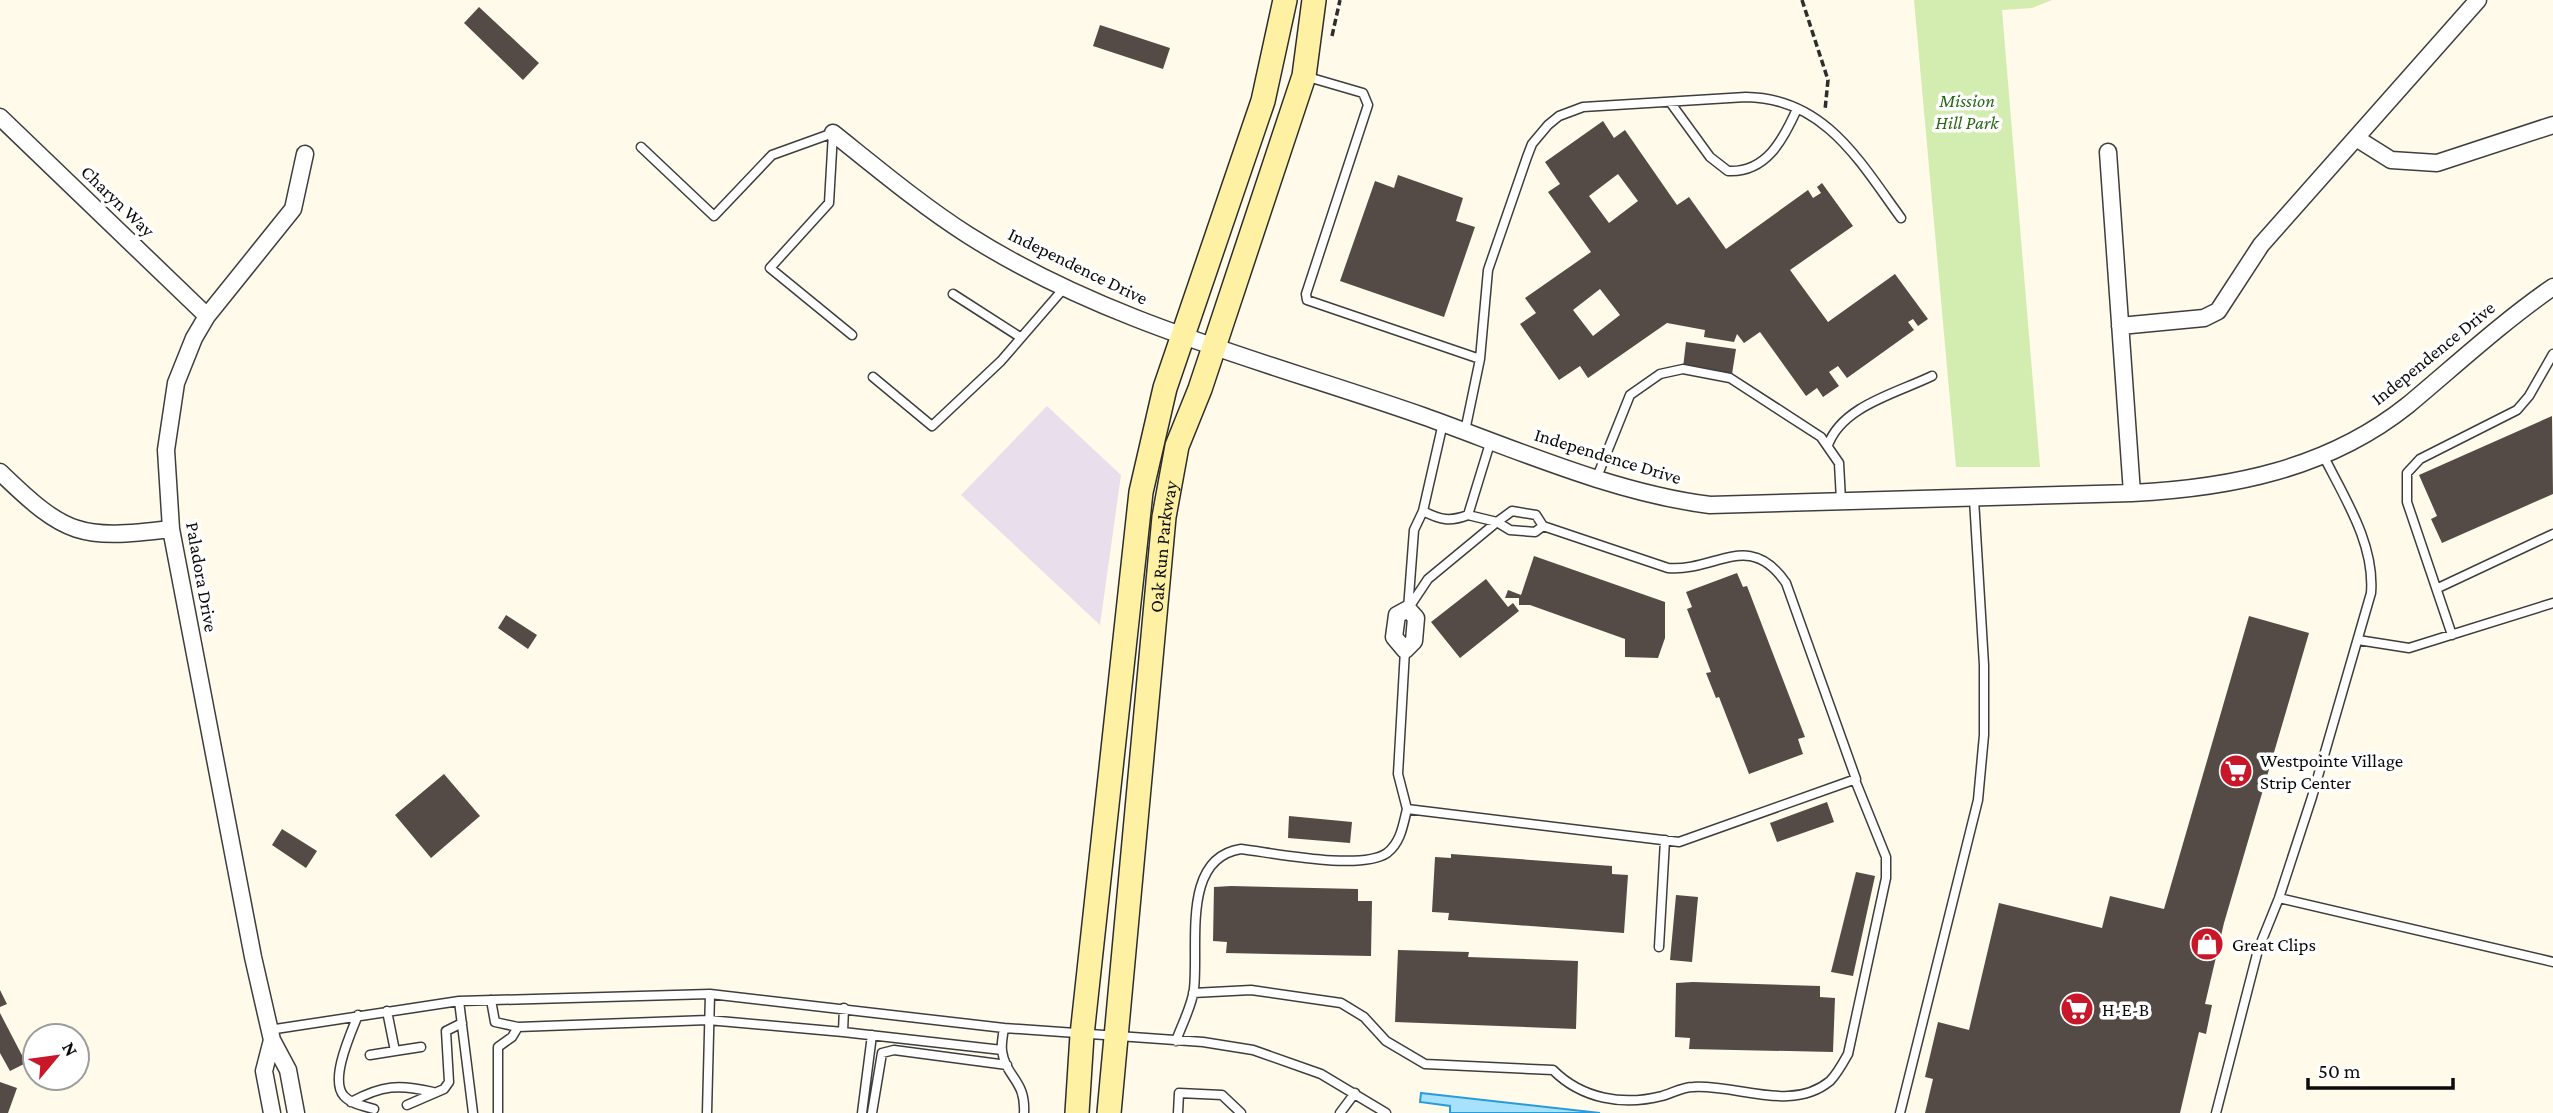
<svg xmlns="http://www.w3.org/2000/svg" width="2553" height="1113" font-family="'Crimson Pro',serif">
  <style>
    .industrial { fill: #e9deeb }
    .green { fill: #d2edaf }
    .water { fill: #a8e1fc; stroke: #289cda; stroke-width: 2 }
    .building { fill: #554b46; fill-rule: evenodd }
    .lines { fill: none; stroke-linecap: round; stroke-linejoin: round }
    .lane-casing { stroke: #3e3e3e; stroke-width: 11 }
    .street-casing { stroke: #3e3e3e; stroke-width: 19 }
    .secondary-casing { stroke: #2d2d2d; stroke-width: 26 }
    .path { stroke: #2d2d2d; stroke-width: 3.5; stroke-dasharray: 7 3.5; stroke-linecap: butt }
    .lane { stroke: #fff; stroke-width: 8 }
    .street { stroke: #fff; stroke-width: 16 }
    .secondary { stroke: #fff1a4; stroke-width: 23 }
    .labels { text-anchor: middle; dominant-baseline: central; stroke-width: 7; stroke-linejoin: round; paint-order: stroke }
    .park-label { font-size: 19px; font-style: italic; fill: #2b6816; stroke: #fff }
    .street-label { font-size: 19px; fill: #0b0b0b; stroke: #fff }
    .poi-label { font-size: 19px; fill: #0b0b0b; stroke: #fff; text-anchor: start }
  </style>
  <rect width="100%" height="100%" fill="#fffae9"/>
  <path class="industrial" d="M1047 406 1121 475 1100 625 961 495Z"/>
  <path class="green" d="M1914 0H2052L2032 8 2002 10 2040 467H1956Z"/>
  <path class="water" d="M1421 1093 1600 1113H1450V1106L1420 1102Z"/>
  <path class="building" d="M479 7 539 63 523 80 464 23Z
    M1100 25 1170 48 1163 69 1093 46Z
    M1603 121 1614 138 1625 130 1677 205 1689 197 1726 249 1808 190 1813 198 1821 193 1817 187 1822 183 1853 226 1790 270 1828 322 1895 274 1928 319 1918 326 1913 319 1908 322 1914 330 1847 378 1838 366 1829 372 1839 386 1823 397 1817 388 1806 396 1760 332 1744 343 1737 334 1734 342 1704 337 1705 330 1667 323 1588 378 1580 366 1559 380 1520 324 1536 313 1525 298 1591 252 1548 192 1560 184 1545 162ZM1618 174 1638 201 1609 223 1589 196ZM1600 289 1620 315 1593 336 1573 310Z
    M1398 175 1463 198 1456 221 1475 227 1444 317 1340 281 1375 181 1394 188Z
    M1686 342 1736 349 1732 374 1683 368Z
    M2552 416 2553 494 2442 543 2431 519 2437 516 2419 475Z
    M1534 556 1665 602V638L1658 658 1625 657V639L1530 605H1519V598H1505L1508 590 1521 595Z
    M1737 573 1743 587 1747 586 1805 737 1798 739 1803 754 1749 774 1719 697 1716 698 1706 673 1711 672 1687 609 1692 607 1686 592Z
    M1486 579 1508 607 1513 603 1519 611 1460 658 1431 622Z
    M506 615 537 635 528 649 498 628Z
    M2249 616 2309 633 2224 923 2205 1004 2212 1005 2206 1034 2199 1032 2180 1113H1925L1933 1079 1925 1077 1938 1022 1969 1030 1999 903 2102 928 2110 896 2164 909Z
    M444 774 480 816 431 858 395 815Z
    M1827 802 1834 822 1777 842 1770 823Z
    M1289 816 1352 822 1350 843 1288 838Z
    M282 829 317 851 306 868 272 845Z
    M1451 854 1612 866V874L1628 875 1624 933 1448 920 1449 913 1432 912 1435 857 1451 858Z
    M1856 872 1875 876 1853 976 1831 972Z
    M1231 886 1358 889V901H1372L1371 956 1226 953 1227 942 1213 941 1214 887Z
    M1676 895 1698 897 1692 962 1670 960Z
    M1398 950 1469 952 1468 957 1578 961 1576 1029 1395 1022Z
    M1693 982 1820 986V997L1835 998 1833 1052 1689 1049 1690 1038 1675 1037 1676 983Z
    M0 990 7 1004 0 1007Z
    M0 1013 26 1063 10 1071 0 1053Z
    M0 1082 17 1088 8 1113H0Z"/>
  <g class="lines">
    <defs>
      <path id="lane" d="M1308 77 1363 93 1368 105 1306 294 1307 300 1480 359
        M1670 102 1710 157 1728 171C1766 173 1783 140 1797 109
        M641 147 714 216 772 155 833 133 829 203 770 268 852 335
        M953 294 1020 337
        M873 377 932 426 1001 361 1065 287
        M1443 423 1423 511C1440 520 1450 522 1468 515L1491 440
        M1465 431 1480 359 1488 270 1527 157 1532 144 1548 125 1559 116 1583 107 1746 97C1825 98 1860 162 1901 218
        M1828 445C1842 406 1897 393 1932 376
        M1597 477 1630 395 1660 374 1683 369 1730 378 1821 437 1839 463 1841 500
        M1423 511 1414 530 1408 609 1428 579 1497 522 1468 515
        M1512 511 1536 515 1543 526 1535 532 1510 530 1497 522Z
        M2438 588 2553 534
        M2452 635 2407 502V473L2420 459 2517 410 2529 396 2553 354
        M2358 640 2409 648 2553 603
        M1405 650 1398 774 1407 809 1679 842 1856 779 1786 583C1749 529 1716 572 1668 568L1543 526
        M2279 898 2553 962
        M1659 947 1665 840
        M1193 993 1251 990 1341 1003 1364 1017 1386 1041 1425 1064 1553 1070C1582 1099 1623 1106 1662 1096 1672 1093 1683 1087 1693 1087 1738 1084 1791 1113 1830 1081 1837 1074 1843 1063 1848 1054L1886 878V857L1855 780
        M491 1000 495 1022 518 1027 512 1037 498 1047V1113
        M459 1001 473 1113
        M844 1008 843 1032 1002 1050
        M358 1015C351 1033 329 1080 344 1096 351 1104 364 1106 374 1109
        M518 1027 708 1020 843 1032
        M269 1030 459 1001 710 994
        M1176 1041C1182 1024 1192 1006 1194 989 1199 944 1181 858 1241 849 1274 853 1361 871 1387 853 1401 842 1403 825 1407 809
        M395 1051 421 1047
        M370 1055 395 1051 387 1011
        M351 1102C382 1085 399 1084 433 1092
        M407 1105 444 1089 449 1082 446 1031 462 1023
        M707 1113 710 994 1004 1028
        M862 1113 872 1035
        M872 1113 882 1053 894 1050 1007 1065
        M1024 1113C1026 1080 1006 1078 1002 1051 1001 1044 1003 1035 1004 1028L1203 1042 1253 1050 1321 1074 1386 1113
        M1178 1113 1179 1093 1222 1095 1241 1113
        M1340 1113 1355 1093
        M1900 1113 1978 800 1984 735V665L1974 499
        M2216 1113 2258 950 2279 898 2312 797 2371 593C2375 544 2344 497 2323 455"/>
      <path id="street" d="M0 117 207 316
        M833 133C877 168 921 205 968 235 1108 324 1269 362 1423 416 1515 449 1614 493 1710 505L2132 493C2231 488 2328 469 2408 405 2456 365 2501 323 2553 287
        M2356 138 2391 160 2437 163 2553 125
        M2108 152 2132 493
        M2120 326 2204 318 2218 311 2261 245 2478 0
        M0 472C66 536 80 540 171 529
        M1408 609 1416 618 1414 641 1405 650 1394 637 1397 615Z
        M272 1040 264 1071 272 1113
        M296 1113 288 1070 272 1040 253 957 171 529 166 450 176 383 194 338 207 316 293 209 305 154"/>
      <g id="secondary">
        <path d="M1077 1113 1082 1035 1141 492 1165 388 1263 101 1285 0"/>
        <path id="s1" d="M1109 1113 1164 517 1177 446 1200 389 1304 76 1314 0"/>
      </g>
    </defs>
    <use href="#lane" class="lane-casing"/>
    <use href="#street" class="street-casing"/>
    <use href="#secondary" class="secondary-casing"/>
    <path class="path" d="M1802 0 1828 80 1825 110
      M1332 36 1340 0"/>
    <use href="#lane" class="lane"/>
    <use href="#street" class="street"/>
    <use href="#secondary" class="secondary"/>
  </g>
  <defs>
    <symbol id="supermarket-disc" viewBox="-11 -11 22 22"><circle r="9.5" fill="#c71728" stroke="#fff"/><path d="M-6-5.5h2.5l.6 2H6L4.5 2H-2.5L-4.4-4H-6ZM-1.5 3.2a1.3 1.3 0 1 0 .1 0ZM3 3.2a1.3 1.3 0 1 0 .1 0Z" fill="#fff"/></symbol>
    <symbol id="shop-disc" viewBox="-11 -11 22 22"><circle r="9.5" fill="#c71728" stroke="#fff"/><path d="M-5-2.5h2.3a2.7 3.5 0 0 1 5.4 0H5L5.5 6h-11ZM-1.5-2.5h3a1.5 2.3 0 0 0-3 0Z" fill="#fff"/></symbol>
  </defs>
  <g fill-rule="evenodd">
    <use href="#supermarket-disc" x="2217" y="752" width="38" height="38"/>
    <use href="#shop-disc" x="2188" y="925" width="38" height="38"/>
    <use href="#supermarket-disc" x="2058" y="990" width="38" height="38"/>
  </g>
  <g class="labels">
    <g class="park-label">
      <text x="1967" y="100">Mission<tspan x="1967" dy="22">Hill Park</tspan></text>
    </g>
    <g class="street-label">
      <text transform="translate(118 201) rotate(44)">Charyn Way</text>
      <text transform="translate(1078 266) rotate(26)">Independence Drive</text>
      <text transform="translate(2433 353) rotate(-39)">Independence Drive</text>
      <text transform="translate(1608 456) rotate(17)">Independence Drive</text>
      <text stroke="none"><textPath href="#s1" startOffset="569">Oak Run Parkway</textPath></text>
      <text transform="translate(202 577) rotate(80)">Paladora Drive</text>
    </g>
    <g class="poi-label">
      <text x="2260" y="760">Westpointe Village<tspan x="2260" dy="22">Strip Center</tspan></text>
      <text x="2232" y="944">Great Clips</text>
      <text x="2102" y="1009">H-E-B</text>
    </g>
  </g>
  <g transform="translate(56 1057) rotate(61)"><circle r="33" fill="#ffffff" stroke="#9d9d9d" stroke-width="2"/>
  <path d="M0-5L12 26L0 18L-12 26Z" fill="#c71728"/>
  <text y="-10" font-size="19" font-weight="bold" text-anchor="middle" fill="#0b0b0b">N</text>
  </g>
  <path d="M2308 1078v10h145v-10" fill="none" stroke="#0b0b0b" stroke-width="3.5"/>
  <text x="2318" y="1078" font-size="21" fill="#0b0b0b" stroke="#ffffff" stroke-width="5" paint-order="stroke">50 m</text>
</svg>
